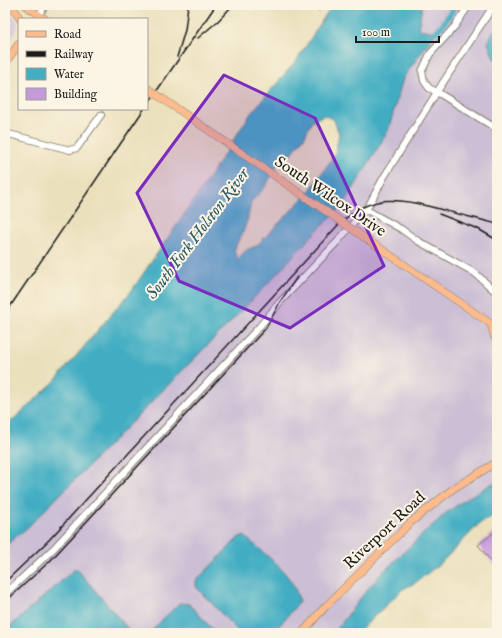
<svg xmlns="http://www.w3.org/2000/svg" width="502" height="638" font-family="'IM FELL English',serif">
  <style>
    .industrial { fill: #ccbed4 }
    .water { fill: #43adc2; stroke: #30646f; fill-rule: evenodd }
    .lines { fill: none; stroke-linecap: round; stroke-linejoin: round }
    .canal { stroke: #43adc2; stroke-width: 6 }
    .building { fill: #c59ada }
    .minor-casing { stroke: #847e6c; stroke-width: 8 }
    .major-casing { stroke: #847e6c; stroke-width: 8 }
    .minor { stroke: #fff; stroke-width: 6 }
    .major { stroke: #fbbb8d; stroke-width: 7 }
    .rail { stroke: #1c1c1c; stroke-width: 1.5 }
    .major-bridge-casing { stroke: #847e6c; stroke-width: 8; stroke-linecap: butt }
    .major-bridge { stroke: #fbbb8d; stroke-width: 7 }
    .marked { fill: #7b2cbf; fill-opacity: 0.2; stroke: #7b2cbf; stroke-width: 3; stroke-linejoin: round }
    .labels { text-anchor: middle; dominant-baseline: central; stroke-width: 4; stroke-linejoin: round; paint-order: stroke }
    .street-label { font-size: 16px; fill: #1c1c1c; stroke: #fcf5e5 }
    .water-label { font-size: 17px; font-style: italic; fill: #2e5d67; stroke: #fcf5e5 }
  </style>
  <rect width="100%" height="100%" fill="#fcf5e5"/>
  <filter id="ink" filterUnits="userSpaceOnUse"><feTurbulence type="fractalNoise" baseFrequency=".025" numOctaves="2"/><feDisplacementMap in="SourceGraphic" scale="8" xChannelSelector="R" yChannelSelector="G"/><feConvolveMatrix kernelMatrix="1 2 1 2 8 2 1 2 1" color-interpolation-filters="sRGB"/></filter>
  <filter id="wash" filterUnits="userSpaceOnUse"><feTurbulence type="fractalNoise" baseFrequency=".012" numOctaves="4" result="noise"/><feDisplacementMap in="SourceGraphic" scale="16" xChannelSelector="R" yChannelSelector="G"/><feGaussianBlur stdDeviation="0.9" result="paint"/><feColorMatrix in="noise" values="0 0 0 0 0 0 0 0 0 0 0 0 0 0 0 0 0 1.4 0 .05"/><feComposite in="paint" operator="in"/></filter>
  <g filter="url(#wash)">
    <rect width="100%" height="100%" fill="#ebe0bc"/>
    <path class="industrial" d="M422 5H497V481L469 497 333 633H5V546L32 522 257 295 308 240 344 204 388 131 403 78 436 32 418 29Z
      M5 6 12 12 18 24 16 31 5 52Z"/>
    <path class="water" d="M332 5H422L418 29 436 32 403 78 388 131 344 204 308 240 257 295 29 526 5 546V427L54 382 132 290 200 191 251 113 297 60ZM324 115 334 120 339 134 335 154 311 189 287 215 256 246 246 250 238 259 234 251 238 241 243 233 248 218 251 202 266 186 278 164 293 152 305 136 312 121Z
      M497 27V60L494 59 488 43 493 31Z
      M497 481V514L480 523 441 563 415 583 403 589 357 633H333L344 620 362 596 380 575 425 532 446 513 469 497Z
      M244 536C264 554 295 574 299 602L273 633H240L196 587V581L239 537Z
      M76 568 128 629 124 633H5V631Z
      M179 603 189 604 216 633H149Z"/>
    <g class="lines">
      <path class="canal" d="M436 32 444 23 455 5"/>
    </g>
    <g id="blocks">
      <path class="building" d="M311 5H323L319 11Z
        M497 530V563L494 565 478 545Z"/>
    </g>
  </g>
  <g filter="url(#ink)">
    <use href="#blocks" fill-opacity="0" stroke="#847e6c" stroke-width="1"/>
    <g class="lines">
      <defs>
        <path id="minor" d="M469 5 455 26 430 54 422 71 424 81 429 88 437 92 497 129
          M39 14 46 5
          M5 133 70 150 77 148 101 115
          M365 209 401 229 418 241 475 273 497 293
          M497 576V577
          M5 594 34 567 54 548 259 327 280 302 338 241 369 205 384 177 442 84 494 5"/>
        <path id="major" d="M12 5 20 19
          M25 5 45 19
          M5 64 19 43
          M365 238 497 328
          M491 324 494 336 497 340
          M302 633 325 607 411 522 454 488 497 462"/>
      </defs>
      <use href="#minor" class="minor-casing"/>
      <use href="#major" class="major-casing"/>
      <use href="#minor" class="minor"/>
      <use href="#major" class="major"/>
      <path class="rail" d="M198 38 218 21 233 5
        M177 57 185 30 188 5
        M147 105 216 5
        M439 214 478 229 497 240
        M5 314 144 109
        M5 582 49 540 339 224C375 191 400 199 443 210 461 215 479 219 497 224
        M5 602 50 561 266 328 280 302 297 277"/>
      <defs>
        <path id="major-bridge" d="M147 88 365 238"/>
      </defs>
      <use href="#major-bridge" class="major-bridge-casing"/>
      <use href="#major-bridge" class="major-bridge"/>
    </g>
  </g>
  <path class="marked" d="M224 75 315 118 384 266 290 328 179 281 137 193Z"/>
  <g class="labels">
    <g class="street-label">
      <text transform="translate(330 197) rotate(34)">South Wilcox Drive</text>
      <text transform="translate(385 531) rotate(-43)">Riverport Road</text>
    </g>
    <g class="water-label">
      <text transform="translate(198 234) rotate(-53)">South Fork Holston River</text>
    </g>
  </g>
  <rect width="502" height="638" fill="none" stroke="#fcf5e5" stroke-width="20"/>
  <rect x="18" y="18" width="130" height="92" fill="#fcf5e5" stroke="#a29e95"/>
  <rect x="26" y="31" width="20" height="6" fill="#fbbb8d" stroke="#a29e95"/>
  <text x="54" y="38" font-size="12" fill="#1c1c1c">Road</text>
  <rect x="26" y="51" width="20" height="6" fill="#1c1c1c" stroke="#a29e95"/>
  <text x="54" y="58" font-size="12" fill="#1c1c1c">Railway</text>
  <rect x="26" y="68" width="20" height="12" fill="#43adc2" stroke="#a29e95"/>
  <text x="54" y="78" font-size="12" fill="#1c1c1c">Water</text>
  <rect x="26" y="88" width="20" height="12" fill="#c59ada" stroke="#a29e95"/>
  <text x="54" y="98" font-size="12" fill="#1c1c1c">Building</text>
  <path d="M356 36v6h83v-6" fill="none" stroke="#1c1c1c" stroke-width="2"/>
  <text x="362" y="36" font-size="12" fill="#1c1c1c" stroke="#fcf5e5" stroke-width="3" paint-order="stroke">100 m</text>
</svg>
